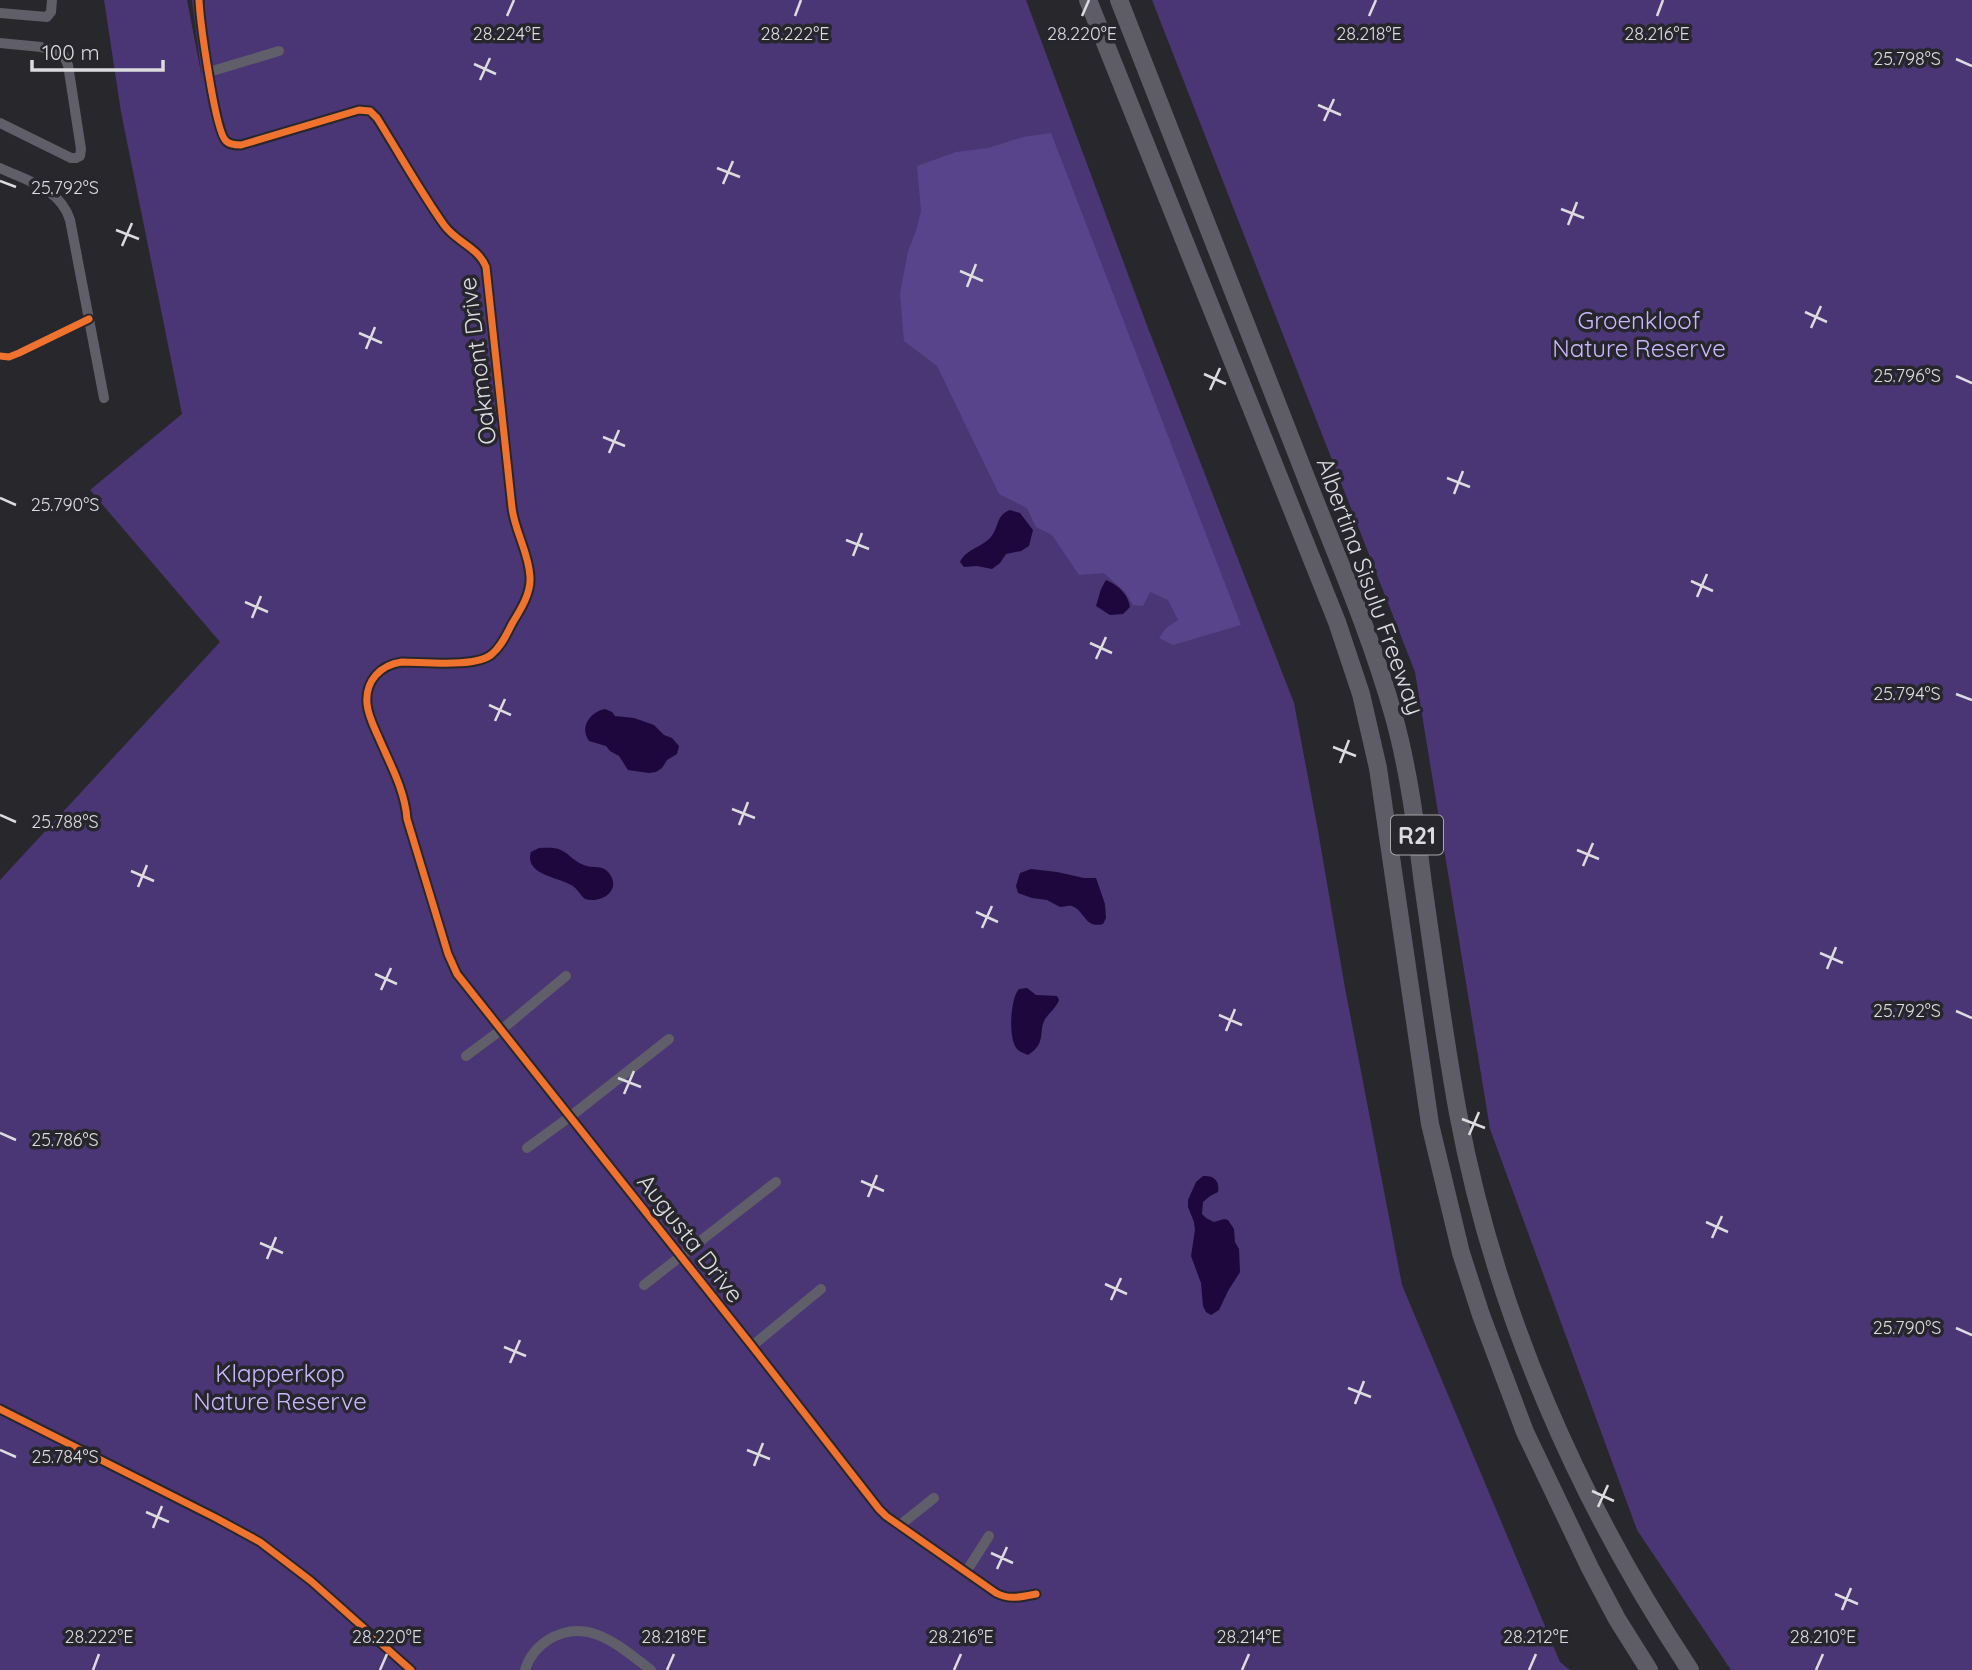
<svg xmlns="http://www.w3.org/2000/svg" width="1972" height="1670" font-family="Quicksand,sans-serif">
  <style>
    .green { fill: #4a3675 }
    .forest { fill: #58448a }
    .water { fill: #1d073d }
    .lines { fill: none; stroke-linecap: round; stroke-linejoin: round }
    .street { stroke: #605e69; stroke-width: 10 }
    .highway { stroke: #5e5c67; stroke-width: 18 }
    .cycleway-casing { stroke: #27262c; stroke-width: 11 }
    .cycleway { stroke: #ef722f; stroke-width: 7 }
    .ticks { fill: none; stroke: #dcdcdf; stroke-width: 2.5 }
    .labels { text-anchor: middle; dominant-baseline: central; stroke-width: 7; stroke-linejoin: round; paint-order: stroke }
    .shield { fill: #27262c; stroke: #a6a5a9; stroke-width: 2 }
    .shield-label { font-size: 23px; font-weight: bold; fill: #dcdcdf }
    .park-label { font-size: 24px; fill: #c8b9fc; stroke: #27262c }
    .street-label { font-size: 24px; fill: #dcdcdf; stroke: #27262c }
    .ticks-label { font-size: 18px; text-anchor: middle; fill: #dcdcdf; stroke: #27262c; stroke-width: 7; stroke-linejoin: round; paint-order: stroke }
  </style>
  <rect width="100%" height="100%" fill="#28272b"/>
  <path class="green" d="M104 0H187L202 78 192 0H1026L1148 328 1294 703 1317 825 1345 988 1402 1285 1560 1662 1570 1670H0V880L220 642 90 490 182 414 121 112Z
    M1152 0H1972V1670H1731L1637 1530 1490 1129 1415 672Z"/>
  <path class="forest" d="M1051 133 1241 625 1173 645 1159 638 1166 628 1178 620 1168 600 1150 592 1143 606 1133 605 1125 592 1104 573 1079 575 1052 535 1036 527 1027 508 999 494 937 366 904 341 900 294 908 251 916 231 921 211 917 166 956 152 988 148 1023 137Z"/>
  <path class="water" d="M1010 510 1020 513 1033 530 1029 546 1021 551 1006 554 1000 563 992 569 977 566 964 567 960 562C966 549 981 548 991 537 999 527 996 515 1010 510Z
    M1106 580C1118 585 1128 594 1130 607L1123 614 1110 615 1096 606 1101 589Z
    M605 709 612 712 615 716 634 718 654 725 664 735 672 738 679 746 677 754 667 760 662 768 656 772 649 773 628 770 619 756 610 751 606 746 589 741C579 727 590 712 605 709Z
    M539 848C546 848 554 847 561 850 569 854 575 862 584 865 592 869 602 864 609 873 622 890 602 904 585 899 579 894 577 887 569 884 556 877 524 874 531 852Z
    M1031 869 1057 872 1084 878H1096L1105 904 1106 918 1103 924C1085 929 1085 911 1072 906 1068 905 1064 907 1060 907L1047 900 1032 898 1018 893 1016 886 1020 873Z
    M1027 988 1036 995 1057 996 1059 1000C1056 1008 1050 1012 1045 1019 1038 1032 1047 1043 1028 1055 1024 1053 1020 1052 1017 1049 1008 1039 1010 999 1019 989Z
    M1203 1176C1214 1175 1220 1181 1218 1192L1210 1196 1203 1202 1202 1214 1206 1218 1214 1222 1224 1219 1228 1220 1234 1229 1235 1242 1239 1249 1240 1272 1228 1291 1219 1310 1211 1315 1206 1312 1203 1306 1201 1283 1191 1256 1195 1230 1194 1222 1188 1207V1200L1196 1182Z"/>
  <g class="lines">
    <path class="street" d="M199 0C200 20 215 132 226 141 230 145 236 145 241 145L359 110 370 111 377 118C399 153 420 191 444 225 456 242 478 247 486 267L512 508C515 532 529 553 530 577 531 593 521 609 513 622 507 633 502 646 492 654 476 668 424 662 402 662 380 665 365 681 367 704 368 715 373 725 378 736 389 762 405 790 407 819L448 954 457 974 752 1346 879 1509 886 1516 996 1593C1009 1600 1021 1597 1036 1594
      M0 13 47 17 51 12 52 0
      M0 43 41 47 63 54 68 65 81 149 80 156 76 158H71L0 123
      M209 72 279 51
      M0 168C27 181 60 188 70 220L104 398
      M0 356 9 357 19 353 89 319
      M466 1056 501 1030 566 976
      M527 1148 571 1116 669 1039
      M644 1285 776 1182
      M752 1346 821 1289
      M0 1409 216 1518 260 1542 311 1581 411 1670
      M899 1526 934 1498
      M966 1572 989 1536
      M525 1670C529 1657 537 1647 548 1640 588 1615 620 1647 651 1670"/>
    <path class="highway" d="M1088 0 1337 622 1361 694 1378 768 1430 1124 1461 1253 1481 1315 1525 1432 1590 1568 1617 1619 1649 1670
      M1119 0C1179 152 1239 304 1298 457 1331 543 1369 628 1394 717 1409 771 1416 828 1423 884 1434 960 1444 1037 1458 1113 1495 1312 1579 1502 1690 1670"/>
    <defs>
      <path id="cycleway" d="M199 0C200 20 215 132 226 141 230 145 236 145 241 145L359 110 370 111 377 118C399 153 420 191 444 225 456 242 478 247 486 267L512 508C515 532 529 553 530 577 531 593 521 609 513 622 507 633 502 646 492 654 476 668 424 662 402 662 380 665 365 681 367 704 368 715 373 725 378 736 389 762 405 790 407 819L448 954 457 974 752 1346 879 1509 886 1516 996 1593C1009 1600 1021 1597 1036 1594
        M0 356 9 357 19 353 89 319
        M0 1409 216 1518 260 1542 311 1581 411 1670"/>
    </defs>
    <use href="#cycleway" class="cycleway-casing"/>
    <use href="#cycleway" class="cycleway"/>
  </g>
  <path class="ticks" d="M507 16 514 0M795 16 801 0M1082 16 1089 0M1369 16 1376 0M1657 16 1663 0M1956 59 1972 66M474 64 496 74M480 80 490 58M1318 105 1341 115M1324 121 1334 99M717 168 740 177M0 181 16 187M723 184 733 161M1561 209 1584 218M1568 225 1577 202M116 230 139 239M122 246 132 223M960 271 983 281M967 287 976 264M1805 312 1827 322M1811 328 1821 306M359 333 382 343M366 349 375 327M1204 374 1226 384M1956 376 1972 383M1210 390 1220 368M603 437 625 446M609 453 619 430M1447 478 1470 487M1454 494 1463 471M0 498 16 505M846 540 869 549M853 556 862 533M1691 581 1713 591M1697 597 1707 574M245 602 268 612M252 618 261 596M1090 643 1112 653M1096 659 1106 637M1956 694 1972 700M489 705 511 715M495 721 505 699M1333 747 1356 756M1340 763 1349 740M732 809 755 818M0 815 16 822M739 825 748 802M1577 850 1599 859M1583 866 1593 843M131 871 154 881M138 887 147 865M976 912 998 922M982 928 992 906M1820 953 1843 963M1827 969 1836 947M375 974 397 984M381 990 391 968M1956 1011 1972 1018M1219 1015 1242 1025M1226 1031 1235 1009M618 1078 641 1087M624 1094 634 1071M1462 1119 1485 1128M0 1133 16 1140M1469 1135 1479 1112M861 1181 884 1191M868 1197 877 1175M1706 1222 1728 1232M1712 1238 1722 1216M260 1243 283 1253M267 1259 276 1237M1105 1284 1127 1294M1111 1300 1121 1278M1956 1328 1972 1335M504 1347 526 1356M510 1363 520 1340M1348 1388 1371 1397M1355 1404 1364 1381M0 1450 16 1457M747 1450 770 1459M754 1466 763 1443M1592 1491 1614 1501M1598 1507 1608 1485M146 1512 169 1522M153 1528 162 1506M991 1553 1013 1563M997 1569 1007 1547M1835 1594 1858 1604M1842 1610 1851 1588M93 1670 99 1654M380 1670 387 1654M667 1670 674 1654M954 1670 961 1654M1242 1670 1249 1654M1529 1670 1536 1654M1816 1670 1823 1654"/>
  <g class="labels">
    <rect class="shield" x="1391" y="815.5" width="52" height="39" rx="5"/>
    <g class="shield-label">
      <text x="1417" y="835">R21</text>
    </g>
    <g class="park-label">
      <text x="1639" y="320">Groenkloof<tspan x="1639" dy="28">Nature Reserve</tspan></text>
      <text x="280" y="1373">Klapperkop<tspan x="280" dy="28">Nature Reserve</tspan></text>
    </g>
    <g class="street-label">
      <text transform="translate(477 361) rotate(-97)">Oakmont Drive</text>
      <text transform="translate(1371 586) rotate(70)">Albertina Sisulu Freeway</text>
      <text transform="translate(691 1238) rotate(52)">Augusta Drive</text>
    </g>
  </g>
  <g class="ticks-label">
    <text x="507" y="40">28.224°E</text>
    <text x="795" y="40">28.222°E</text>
    <text x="1082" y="40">28.220°E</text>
    <text x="1369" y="40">28.218°E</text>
    <text x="1657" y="40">28.216°E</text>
    <text x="1907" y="65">25.798°S</text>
    <text x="65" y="194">25.792°S</text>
    <text x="1907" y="382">25.796°S</text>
    <text x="65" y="511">25.790°S</text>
    <text x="1907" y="700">25.794°S</text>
    <text x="65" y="828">25.788°S</text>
    <text x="1907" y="1017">25.792°S</text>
    <text x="65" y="1146">25.786°S</text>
    <text x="1907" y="1334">25.790°S</text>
    <text x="65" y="1463">25.784°S</text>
    <text x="99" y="1643">28.222°E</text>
    <text x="387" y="1643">28.220°E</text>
    <text x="674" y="1643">28.218°E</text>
    <text x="961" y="1643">28.216°E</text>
    <text x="1249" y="1643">28.214°E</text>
    <text x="1536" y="1643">28.212°E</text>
    <text x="1823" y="1643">28.210°E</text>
  </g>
  <path d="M32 60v10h131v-10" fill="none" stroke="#dcdcdf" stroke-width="3.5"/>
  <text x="42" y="60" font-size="21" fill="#dcdcdf" stroke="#27262c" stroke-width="5" paint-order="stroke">100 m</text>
</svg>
